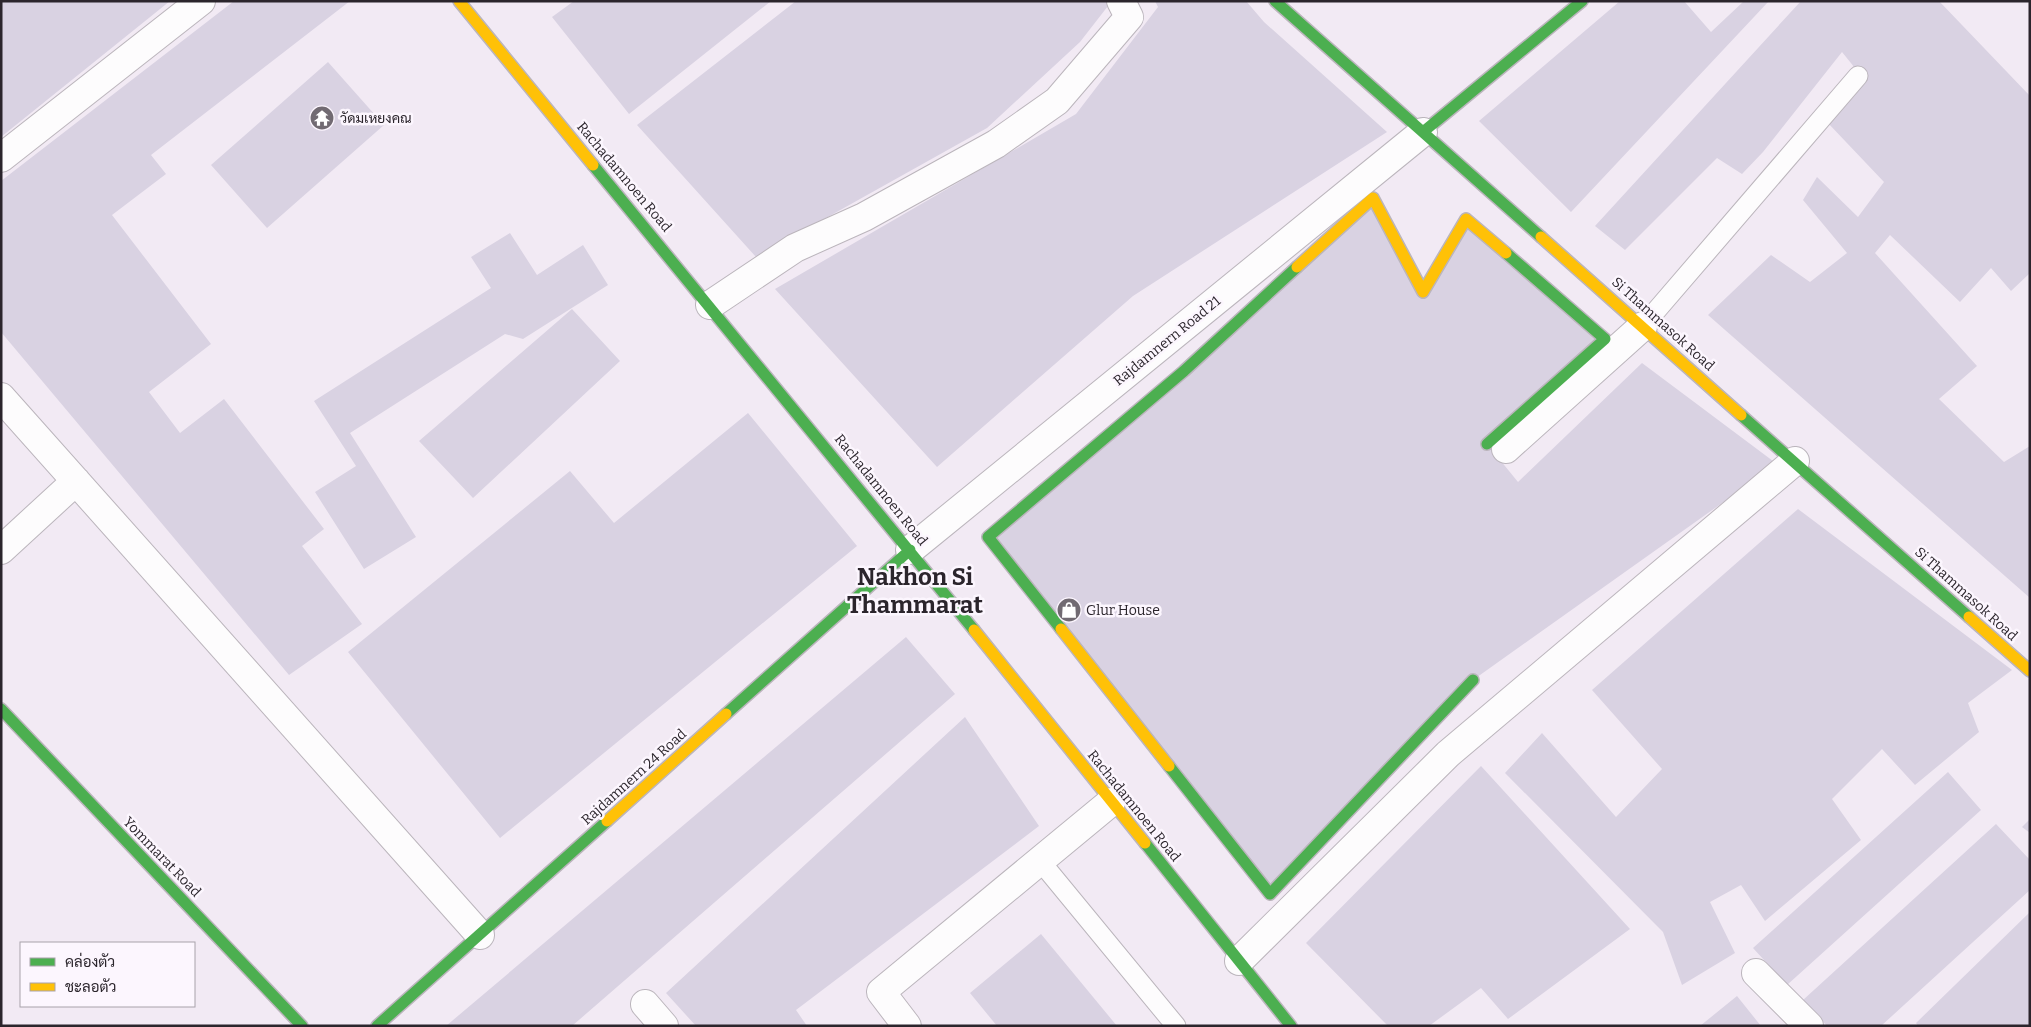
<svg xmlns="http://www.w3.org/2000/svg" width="2031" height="1027" font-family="Bitter,Sarabun,serif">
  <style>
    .building { fill: #d9d2e2 }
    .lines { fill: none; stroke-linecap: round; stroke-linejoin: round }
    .lane-casing { stroke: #bbb5bc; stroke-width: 21 }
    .street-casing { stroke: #bbb5bc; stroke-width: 30 }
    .fast-casing { stroke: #bbb5bc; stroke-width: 14 }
    .slow-casing { stroke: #bbb5bc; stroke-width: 14 }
    .lane { stroke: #fdfcfd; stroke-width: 19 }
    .street { stroke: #fdfcfd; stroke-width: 28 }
    .fast { stroke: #4caf50; stroke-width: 11 }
    .slow { stroke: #ffc107; stroke-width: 11 }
    .labels { text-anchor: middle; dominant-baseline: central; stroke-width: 5; stroke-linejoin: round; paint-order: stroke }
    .poi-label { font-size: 14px; fill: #2b252c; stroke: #fcf6fe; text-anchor: start }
    .street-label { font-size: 14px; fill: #2b252c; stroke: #fcf6fe }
    .town-label { font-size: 24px; font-weight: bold; fill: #2b252c; stroke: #fcf6fe }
  </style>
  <rect width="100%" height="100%" fill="#f2eaf4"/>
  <path class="building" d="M1 1H170L1 137Z
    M234 1H350L151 155 166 174 112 215 211 344 149 392 180 433 224 399 324 529 302 546 362 624 289 675 1 332V181Z
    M574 1H771L629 114 552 17Z
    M796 1H1106L1108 6 1080 42 987 128 756 257 637 125Z
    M1155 1H1246L1264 22 1387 132 1133 296 937 467 775 289 1076 114 1158 7Z
    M1620 1H1684L1711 32 1744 1H1769L1571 212 1479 121Z
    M1801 1H1939L2030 96V273L2011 291 1991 268 1960 302 1890 235 1875 253 1977 366 1939 399 2004 462 2030 446V598L1708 315 1771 255 1810 282 1847 253 1803 200 1817 177 1858 217 1884 182 1827 122 1863 78 1842 52 1763 152 1742 174 1717 158 1625 250 1595 226Z
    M328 62 384 125 267 228 211 165Z
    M1373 198 1423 292 1466 219 1605 339 1487 444 1518 482 1642 363 1777 464 1473 680 1270 894 988 537Z
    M510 233 537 275 583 245 608 285 523 339 505 334 350 433 416 537 364 569 315 492 356 466 314 401 491 288 471 257Z
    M572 309 620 361 473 498 419 441Z
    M748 413 857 546 500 838 348 652 570 471 614 523Z
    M1798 509 2012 670 1968 703 1979 732 1915 785 1882 749 1832 799 1861 840 1765 921 1741 885 1710 902 1735 953 1682 985 1663 932 1505 773 1542 733 1616 817 1662 769 1592 690Z
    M906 637 955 694 572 1026H446Z
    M965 717 1039 826 796 1010 807 1026H696L666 993Z
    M1481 766 1630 929 1508 1019 1481 988 1429 1026H1388L1306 943Z
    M1948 772 1981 810 1787 985 1753 948Z
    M2030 819V833L2022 827Z
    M1996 824 2030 860V890L1881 1026H1827L1803 1000Z
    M2030 912V1026H1918L1916 1023Z
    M1041 934 1117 1026H997L970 993Z
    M1737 996 1761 1026H1700Z"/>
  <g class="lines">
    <defs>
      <path id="lane" d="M1643 326 1858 76
        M1041 862 1176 1026"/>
      <path id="street" d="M1 158 201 1
        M710 305 795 248 864 217 996 144 1057 101 1129 17 1121 1
        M1 397 480 935
        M1506 449 1643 326
        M1 550 76 481
        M910 550 1423 132
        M1239 961 1448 754 1795 461
        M1756 973 1809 1026
        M645 1004 664 1026
        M907 1026 881 992 1111 802"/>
      <path id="fast" d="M1275 1 1541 237
        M1423 132 1582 1
        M593 165 974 630
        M1741 415 1969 617
        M1487 444 1605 339 1506 253
        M1061 629 988 537 1184 371 1297 267
        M1 709 302 1026
        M726 714 910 550
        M1169 766 1270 894 1473 680
        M1145 843 1291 1026
        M377 1026 607 821"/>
      <path id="slow" d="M459 1 593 165
        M1541 237 1741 415
        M1297 267 1373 198 1423 292 1466 219 1506 253
        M1969 617 2030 671
        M1061 629 1169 766
        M974 630 1145 843
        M607 821 726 714"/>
    </defs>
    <use href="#lane" class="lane-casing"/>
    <use href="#street" class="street-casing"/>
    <use href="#fast" class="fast-casing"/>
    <use href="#slow" class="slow-casing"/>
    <use href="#lane" class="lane"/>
    <use href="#street" class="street"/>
    <use href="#fast" class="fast"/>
    <use href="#slow" class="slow"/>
  </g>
  <defs>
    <symbol id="temple-disc" viewBox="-11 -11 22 22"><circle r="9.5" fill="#716a72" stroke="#fcf6fe"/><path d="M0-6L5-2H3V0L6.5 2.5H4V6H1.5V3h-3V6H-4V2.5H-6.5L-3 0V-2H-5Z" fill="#fff"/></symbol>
    <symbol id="shop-disc" viewBox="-11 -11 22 22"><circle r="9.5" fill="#716a72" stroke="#fcf6fe"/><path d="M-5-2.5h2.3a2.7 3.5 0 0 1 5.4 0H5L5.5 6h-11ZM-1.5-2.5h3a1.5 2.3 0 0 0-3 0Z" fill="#fff"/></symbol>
  </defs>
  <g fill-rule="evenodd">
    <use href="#temple-disc" x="308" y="104" width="28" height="28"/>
    <use href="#shop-disc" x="1055" y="596" width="28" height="28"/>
  </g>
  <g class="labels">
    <g class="poi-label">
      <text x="340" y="118">วัดมเหยงคณ</text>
      <text x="1086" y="610">Glur House</text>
    </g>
    <g class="street-label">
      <text transform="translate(624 177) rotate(50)">Rachadamnoen Road</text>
      <text transform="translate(1663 324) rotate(42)">Si Thammasok Road</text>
      <text transform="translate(1167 341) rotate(-39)">Rajdamnern Road 21</text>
      <text transform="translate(881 490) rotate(51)">Rachadamnoen Road</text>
      <text transform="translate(1966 594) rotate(42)">Si Thammasok Road</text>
      <text transform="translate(634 777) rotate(-42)">Rajdamnern 24 Road</text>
      <text transform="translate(1134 806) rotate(51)">Rachadamnoen Road</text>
      <text transform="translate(162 857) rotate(46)">Yommarat Road</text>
    </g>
    <g class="town-label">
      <text x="915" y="577">Nakhon Si<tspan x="915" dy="28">Thammarat</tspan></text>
    </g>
  </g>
  <rect width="2031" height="1027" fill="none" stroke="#2b252c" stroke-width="5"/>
  <rect x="20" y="942" width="175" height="65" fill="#fcf6fe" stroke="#a8a2aa"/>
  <rect x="30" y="958" width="25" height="8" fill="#4caf50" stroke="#a8a2aa"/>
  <text x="65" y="967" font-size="15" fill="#2b252c">คล่องตัว</text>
  <rect x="30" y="983" width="25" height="8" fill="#ffc107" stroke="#a8a2aa"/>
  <text x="65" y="992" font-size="15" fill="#2b252c">ชะลอตัว</text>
</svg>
